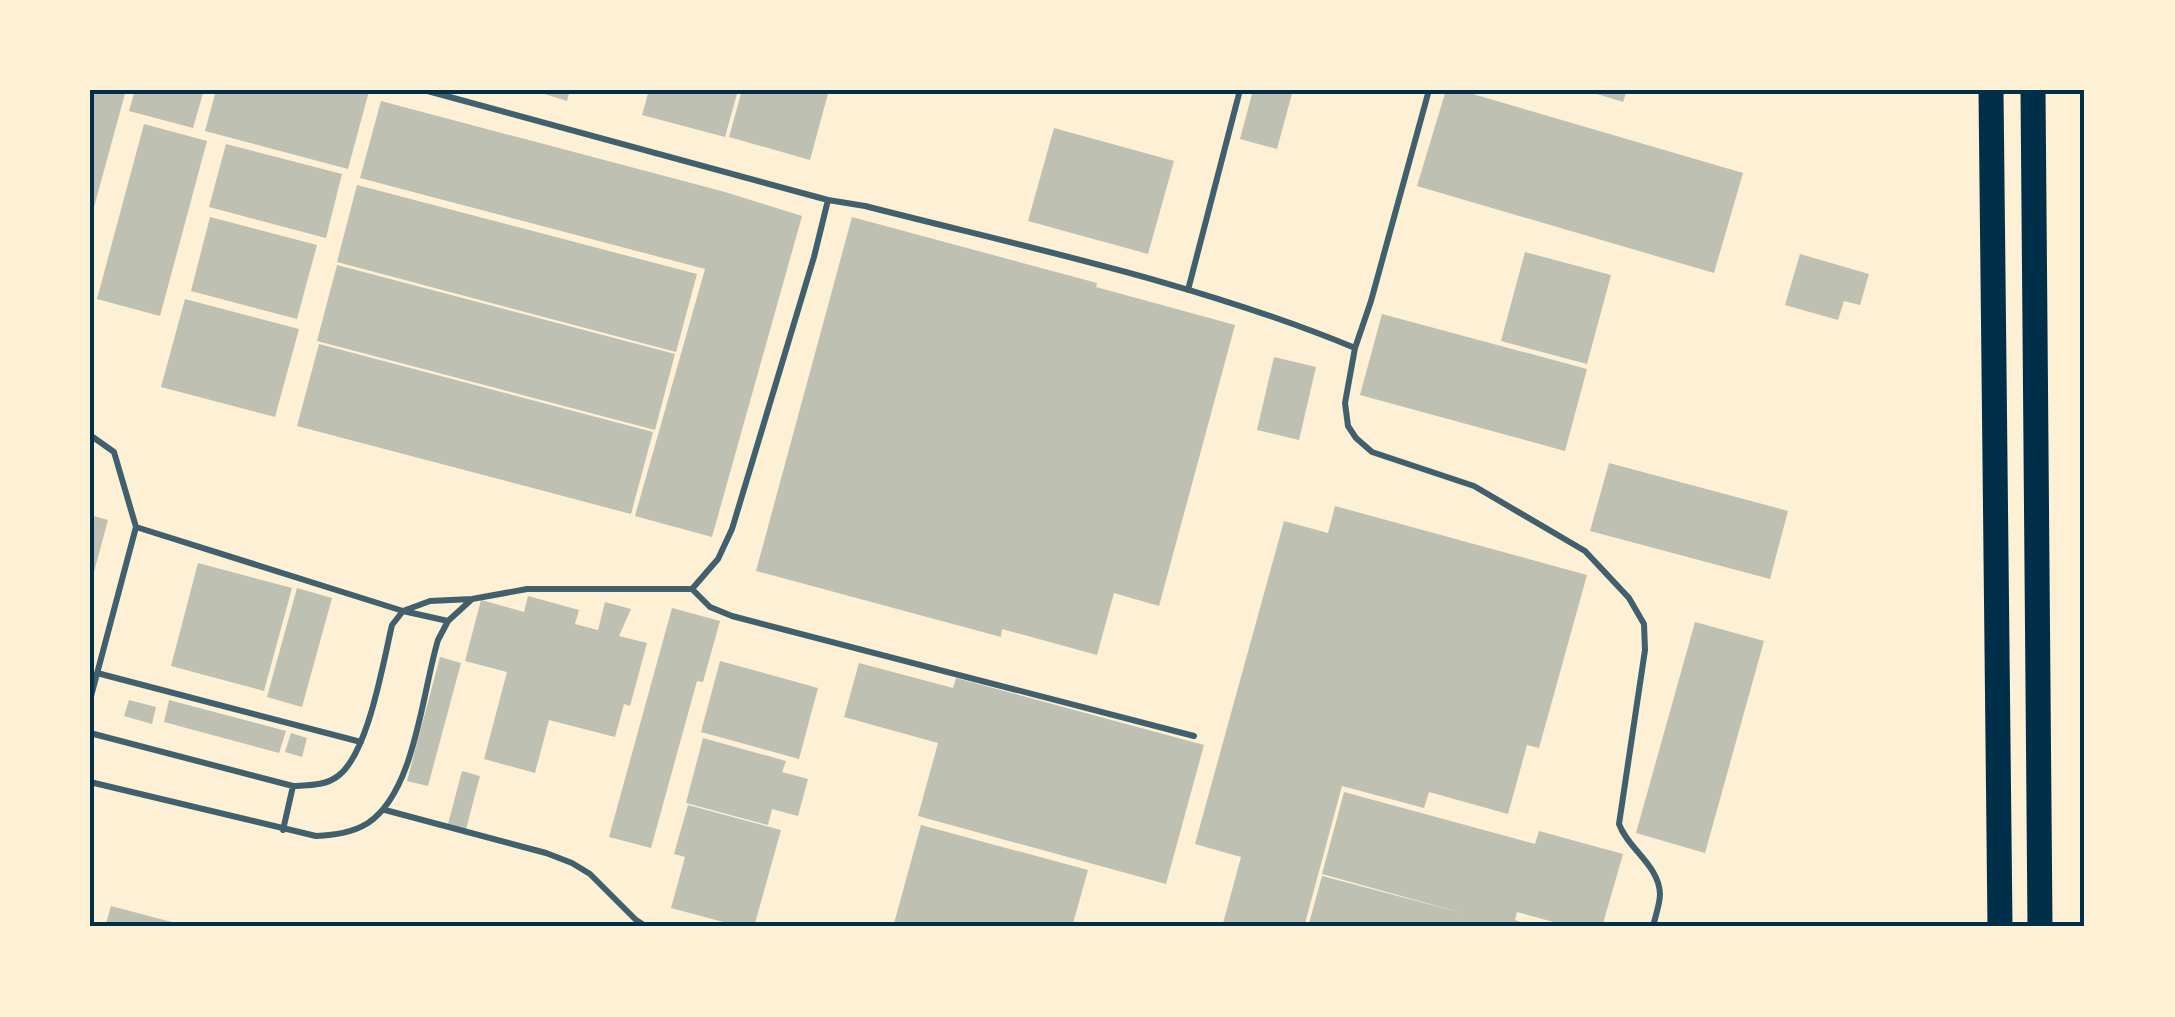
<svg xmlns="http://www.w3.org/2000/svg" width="2175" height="1017" font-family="Ubuntu,sans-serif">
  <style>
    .building { fill: #bec0b2 }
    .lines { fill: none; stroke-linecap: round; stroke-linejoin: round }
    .service { stroke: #3f606c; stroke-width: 6 }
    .motorway { stroke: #003049; stroke-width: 25 }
    .neatline { fill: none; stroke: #003049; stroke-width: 4 }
  </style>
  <rect width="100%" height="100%" fill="#fdf0d5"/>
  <path class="building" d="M90 90H126L91 218H90Z
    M135 90H204L193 128 129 111Z
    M216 90 369 91 348 169 205 131Z
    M532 90H570L567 101Z
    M649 90H738L725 137 642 115Z
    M742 90H829L810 160 729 137Z
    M1253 90H1293L1277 149 1240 139Z
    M1446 90H1459L1743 173 1714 273 1417 186Z
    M1584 90H1627L1623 102Z
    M381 101 725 192 802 216 712 537 635 516 705 269 360 178Z
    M144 124 207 141 160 316 97 299Z
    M1054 128 1174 161 1148 254 1028 221Z
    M226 144 342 174 326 238 209 207Z
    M357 185 697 274 676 352 337 262Z
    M210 217 317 245 297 319 191 291Z
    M852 217 1097 283 1096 287 1235 325 1159 606 1114 593 1097 655 1002 629 1001 637 756 571Z
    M1525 252 1611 275 1587 364 1501 341Z
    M1800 254 1869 274 1860 305 1844 301 1838 320 1785 305Z
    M337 265 675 354 655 430 317 341Z
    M185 299 299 329 275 417 161 387Z
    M1382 314 1587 369 1565 451 1360 395Z
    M319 344 653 432 631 514 297 426Z
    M1274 357 1316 367 1299 440 1257 430Z
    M1609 463 1788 511 1770 579 1590 531Z
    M1335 506 1587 575 1539 748 1527 745 1508 814 1429 792 1424 808 1342 786 1304 927H1222L1241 857 1195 844 1284 521 1328 533Z
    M90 515 108 520 91 583H90Z
    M198 563 292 588 264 691 171 666Z
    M297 588 332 598 302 707 267 697Z
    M528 596 579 610 575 624 598 630 605 602 631 609 619 636 647 643 630 706 624 704 615 737 549 720 535 773 484 759 507 672 465 661 481 600 524 612Z
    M672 608 720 621 703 682 697 681 651 848 609 837Z
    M1695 622 1764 641 1705 853 1636 833Z
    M440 657 461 663 428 786 407 781Z
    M720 661 818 688 799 759 701 732Z
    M859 663 953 688 956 678 1204 745 1166 884 918 816 938 743 844 717Z
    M129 700 156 707 152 724 124 716Z
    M169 700 286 731 279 753 164 722Z
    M291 733 307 738 302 757 285 752Z
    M703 738 786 761 782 772 808 779 798 816 772 809 768 825 686 803Z
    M462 771 480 776 466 829 448 824Z
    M1344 792 1535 844 1539 831 1623 854 1602 927H1572L1517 912 1515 920 1536 927H1308L1322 876 1466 914 1322 874Z
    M688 805 781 830 754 927H742L671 908 685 857 674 854Z
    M921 825 1088 870 1072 927H893Z
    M111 906 187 926V927H105Z"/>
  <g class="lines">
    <path class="service" d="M424 90 828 200
      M1188 290 1240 90
      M1355 348 1371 301 1429 90
      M90 435 114 452 136 527 90 700
      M136 527 403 611 448 621
      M692 589 718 559 732 529 814 257 828 200 865 206C1029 248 1198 283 1355 348L1345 403 1348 426 1356 438 1372 452 1474 486 1585 551 1629 598 1644 624 1645 650 1619 824C1628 849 1659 865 1660 894 1660 904 1655 917 1653 927
      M97 673 361 742
      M90 733 293 786C309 785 325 786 338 776 368 754 383 663 392 625L403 611 430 601 472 599 527 589H692L710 607 732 616 1194 736
      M90 782 316 836C334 835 352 833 368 823 415 792 422 693 438 640L448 621 471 600
      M385 810 546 853 572 863 590 874 636 920 647 927
      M283 830 293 786"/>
    <path class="motorway" d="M1991 90 2000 927
      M2033 90 2040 927"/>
  </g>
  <rect width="2175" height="1017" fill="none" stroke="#fdf0d5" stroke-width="185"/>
  <rect x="92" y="92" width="1990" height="832" class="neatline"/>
</svg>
